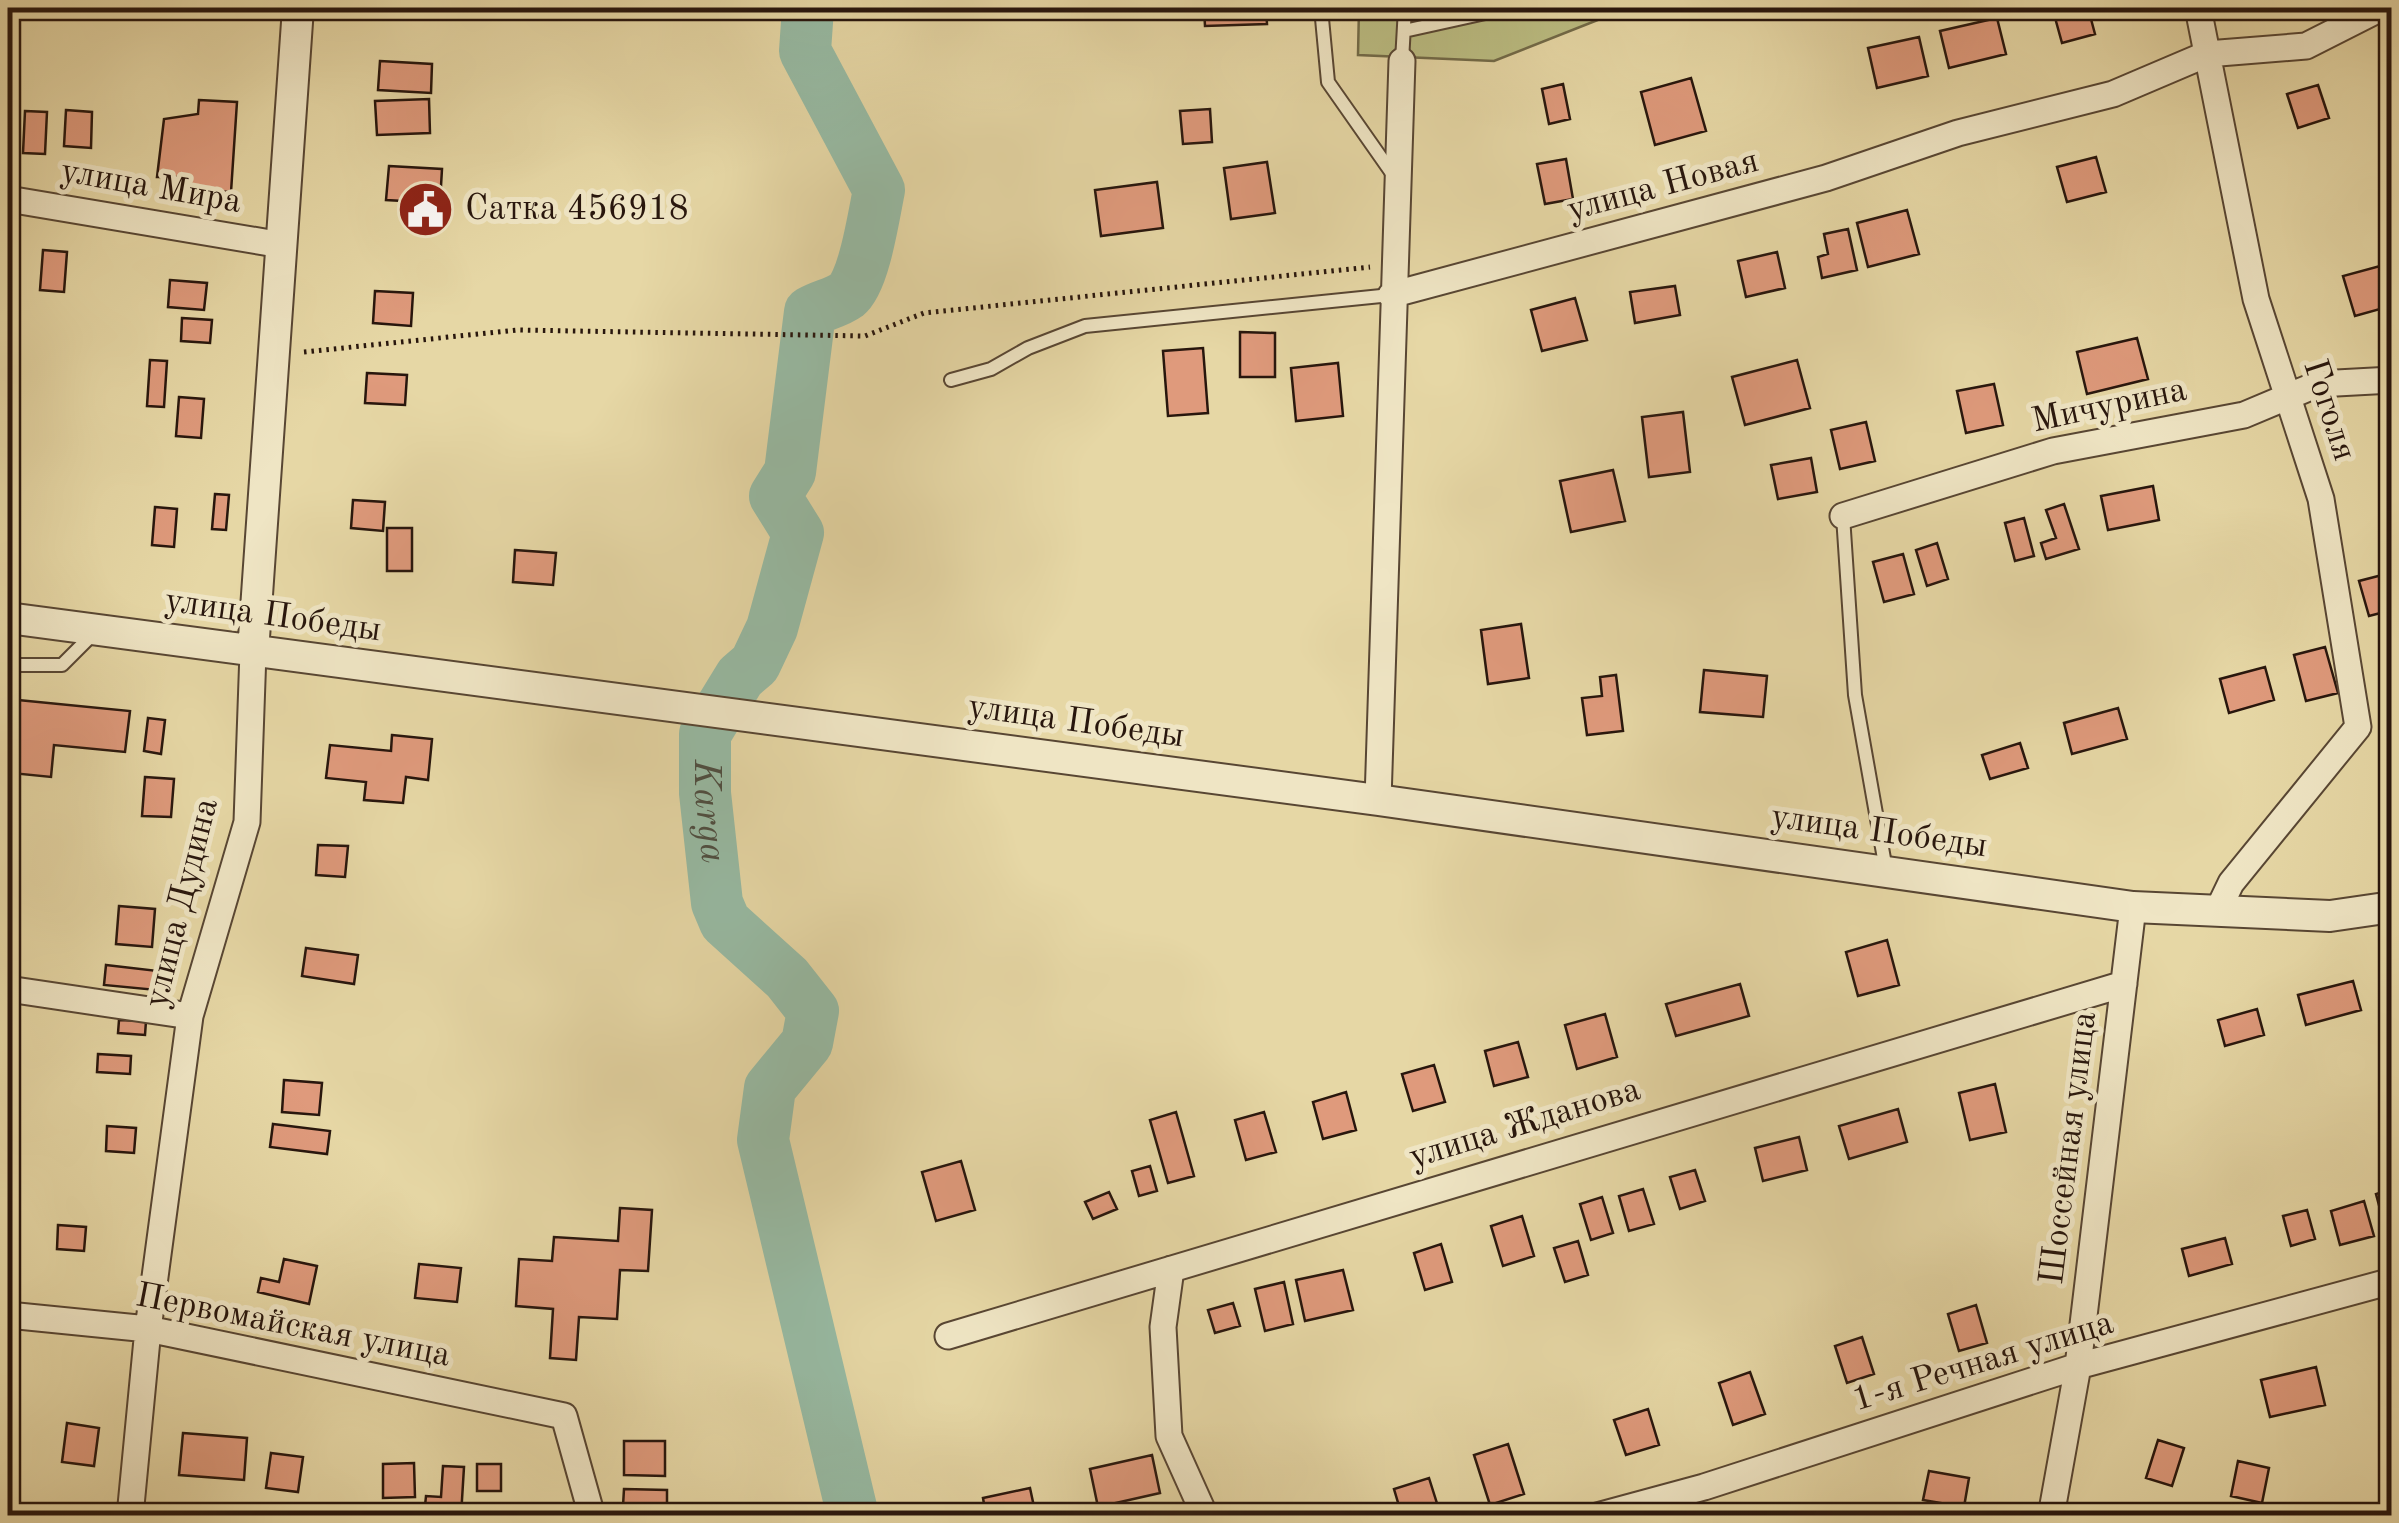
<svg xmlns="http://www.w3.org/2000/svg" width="2399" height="1523" font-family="'Old Standard TT',serif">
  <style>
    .green { fill: #bbbd82; stroke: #726a48; stroke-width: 2.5 }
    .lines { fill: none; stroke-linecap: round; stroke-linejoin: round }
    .river { stroke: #97baa3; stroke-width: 52 }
    .building { fill: #df9a7c; stroke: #28160d; stroke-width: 2.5 }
    .service-casing { stroke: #584633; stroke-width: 16 }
    .minor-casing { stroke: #584633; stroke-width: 29 }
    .tertiary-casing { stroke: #584633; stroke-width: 34 }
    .path { stroke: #28160d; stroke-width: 5; stroke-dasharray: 2.5 5; stroke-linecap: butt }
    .service { stroke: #efe5c4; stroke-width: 12 }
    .minor { stroke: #efe5c4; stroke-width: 25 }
    .tertiary { stroke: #efe5c4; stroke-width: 30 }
    .labels { text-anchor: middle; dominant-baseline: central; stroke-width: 10; stroke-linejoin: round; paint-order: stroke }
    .street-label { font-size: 35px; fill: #28160d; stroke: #efe5c4 }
    .poi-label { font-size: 35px; fill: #28160d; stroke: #efe5c4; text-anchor: start }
    .water-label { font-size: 38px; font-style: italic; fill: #4f4f42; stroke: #efe5c4 }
  </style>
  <rect width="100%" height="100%" fill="#e6d7a5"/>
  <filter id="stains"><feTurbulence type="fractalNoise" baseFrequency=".002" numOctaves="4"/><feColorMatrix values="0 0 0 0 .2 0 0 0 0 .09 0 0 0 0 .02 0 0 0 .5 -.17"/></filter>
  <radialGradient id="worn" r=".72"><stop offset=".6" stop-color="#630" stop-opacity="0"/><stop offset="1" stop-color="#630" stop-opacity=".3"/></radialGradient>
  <path class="green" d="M1359 8H1628L1494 61 1358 55Z"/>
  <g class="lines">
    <path class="river" id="s1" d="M808 8 805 51 879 190C874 214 864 282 847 295 836 303 822 305 810 312L790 472 775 496 798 533 772 628 755 664 740 677 705 734V793L717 903 725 922 787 978 813 1011 807 1043 770 1088 763 1140 853 1516"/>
  </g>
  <path class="building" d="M1204 8H1266L1267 24 1205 26Z
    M2078 8H2088L2095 34 2062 43 2054 14Z
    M1997 18 2006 54 1949 68 1940 31Z
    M1919 37 1928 76 1877 88 1868 48Z
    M380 61 432 64 431 93 378 90Z
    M1691 78 1706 131 1655 145 1641 92Z
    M1563 84 1570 119 1549 124 1542 89Z
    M2318 85 2329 118 2298 128 2287 94Z
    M429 99 430 133 377 135 375 101Z
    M199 100 237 102 231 192 190 190 189 177H157L164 119 198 114Z
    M1210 109 1212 142 1183 144 1180 111Z
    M66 110 92 112 91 148 64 146Z
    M25 111 47 112 45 154 23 153Z
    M2096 157 2106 192 2067 202 2057 167Z
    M1566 159 1573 199 1545 204 1537 164Z
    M1267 162 1275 213 1231 219 1224 168Z
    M389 166 442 169 440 203 386 200Z
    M1157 182 1163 228 1101 236 1095 190Z
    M1907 210 1919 254 1868 267 1857 223Z
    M1848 229 1857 270 1822 278 1818 257 1828 254 1824 234Z
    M43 250 67 252 64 292 40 290Z
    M1777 252 1785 288 1746 297 1738 261Z
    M2380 266 2391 306 2355 316 2343 276Z
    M170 280 207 283 204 310 168 307Z
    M1675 286 1680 315 1635 323 1630 292Z
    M375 291 413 293 411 326 373 323Z
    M1575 298 1587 340 1542 351 1531 310Z
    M182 318 212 320 210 343 181 341Z
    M1240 332 1275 333V377H1240Z
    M2137 338 2148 379 2087 394 2077 352Z
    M1203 348 1208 413 1168 416 1163 351Z
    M150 360 167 361 164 407 147 406Z
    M1797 360 1810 408 1745 425 1732 377Z
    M1338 363 1343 416 1296 421 1291 368Z
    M367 373 407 375 405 405 365 403Z
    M1994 384 2003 425 1966 433 1957 391Z
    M179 397 204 399 201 438 176 436Z
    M1683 412 1690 472 1649 477 1642 417Z
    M1866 422 1875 461 1840 469 1831 430Z
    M1811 458 1817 492 1778 499 1771 465Z
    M1613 470 1625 521 1571 532 1560 481Z
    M2153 486 2159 520 2108 530 2101 496Z
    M215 494 229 495 226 530 212 529Z
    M353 500 385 502 383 531 351 528Z
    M2064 504 2079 549 2046 559 2041 543 2056 538 2046 510Z
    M155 507 177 509 174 547 152 545Z
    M2024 518 2034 556 2015 561 2005 523Z
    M387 528H412V571H387Z
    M1937 543 1948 579 1927 586 1916 550Z
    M515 550 556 553 553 585 513 582Z
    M1903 554 1914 594 1884 602 1873 562Z
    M2382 575 2392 610 2369 616 2359 581Z
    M1521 624 1529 678 1488 684 1481 630Z
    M2325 647 2338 693 2306 701 2294 655Z
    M2265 667 2274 700 2229 713 2220 679Z
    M1704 670 1767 676 1763 717 1700 712Z
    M1616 675 1623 731 1587 735 1582 698 1602 696 1600 677Z
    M18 700 130 711 125 752 54 745 51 777 11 773Z
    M2118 708 2127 739 2072 754 2064 723Z
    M148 718 165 720 161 754 144 751Z
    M392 735 432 739 428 780 406 777 403 803 364 800 366 782 326 778 330 745 391 751Z
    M2020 743 2028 768 1990 779 1982 755Z
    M145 777 174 779 171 817 142 816Z
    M318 845 348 846 345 877 316 875Z
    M119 906 155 909 152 947 116 944Z
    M1887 940 1899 985 1858 996 1846 952Z
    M306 948 358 955 354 984 302 976Z
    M106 965 158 971 156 990 104 985Z
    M2353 981 2361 1010 2306 1025 2298 995Z
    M1740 984 1749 1016 1676 1036 1666 1004Z
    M2257 1009 2264 1035 2225 1046 2218 1020Z
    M1605 1014 1617 1057 1577 1069 1565 1025Z
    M119 1020 146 1021 145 1035 118 1033Z
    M1518 1042 1528 1077 1494 1086 1485 1051Z
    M98 1054 131 1056 130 1074 97 1072Z
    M1434 1065 1445 1102 1413 1111 1402 1074Z
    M284 1080 322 1083 319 1115 282 1112Z
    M1995 1084 2006 1132 1970 1140 1959 1093Z
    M1346 1092 1356 1130 1323 1139 1313 1102Z
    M1898 1109 1907 1142 1849 1159 1839 1126Z
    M1176 1112 1194 1176 1168 1183 1150 1120Z
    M1264 1112 1276 1152 1246 1160 1235 1120Z
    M273 1124 330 1131 327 1154 270 1147Z
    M107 1126 136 1128 134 1153 106 1151Z
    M1799 1137 1807 1170 1763 1181 1755 1148Z
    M961 1161 975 1210 936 1221 922 1172Z
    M1150 1166 1157 1191 1139 1196 1132 1171Z
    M1695 1170 1705 1201 1680 1209 1670 1177Z
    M1643 1189 1654 1224 1629 1231 1619 1196Z
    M2392 1189V1222L2384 1224 2376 1194Z
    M1109 1192 1117 1209 1093 1219 1085 1202Z
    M1602 1197 1613 1233 1591 1240 1580 1204Z
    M2364 1201 2374 1236 2340 1245 2331 1211Z
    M620 1208 652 1210 648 1271 620 1270 617 1319 579 1317 576 1360 550 1358 553 1309 516 1306 519 1259 552 1261 554 1237 618 1241Z
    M2307 1210 2315 1239 2291 1246 2283 1216Z
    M1522 1216 1534 1256 1503 1266 1491 1226Z
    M58 1225 86 1227 84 1251 57 1249Z
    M2225 1238 2232 1264 2189 1276 2182 1249Z
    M1578 1241 1588 1275 1565 1282 1554 1248Z
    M1441 1244 1452 1282 1425 1290 1414 1253Z
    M284 1259 317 1266 309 1304 258 1292 261 1278 279 1282Z
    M419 1264 461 1268 457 1302 415 1298Z
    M1343 1270 1353 1310 1305 1321 1296 1280Z
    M1284 1282 1293 1324 1265 1331 1255 1289Z
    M1233 1303 1240 1326 1215 1333 1208 1310Z
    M1976 1305 1987 1343 1959 1351 1948 1314Z
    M1862 1337 1874 1374 1847 1383 1835 1346Z
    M2316 1367 2325 1405 2270 1417 2261 1380Z
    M1750 1372 1765 1414 1733 1425 1719 1383Z
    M1648 1409 1659 1445 1626 1455 1614 1420Z
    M67 1423 99 1428 94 1466 62 1462Z
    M183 1433 247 1438 244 1480 179 1475Z
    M2158 1440 2184 1448 2172 1486 2146 1478Z
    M624 1441H665V1476L624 1475Z
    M1508 1444 1524 1494 1490 1505 1474 1455Z
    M271 1453 303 1457 298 1492 266 1488Z
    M1152 1455 1160 1493 1098 1507 1090 1469Z
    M2238 1461 2269 1468 2262 1503 2231 1496Z
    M414 1463 415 1497 383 1498V1464Z
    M477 1464H501V1491H477Z
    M443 1466 464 1467 461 1516H424L426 1496 441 1497Z
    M1929 1471 1969 1478 1964 1507 1923 1500Z
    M1429 1478 1440 1513 1402 1516 1394 1489Z
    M1030 1488 1036 1516H986L983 1498Z
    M624 1489 667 1490V1508L623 1506Z"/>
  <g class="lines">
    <defs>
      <path id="service" d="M1321 8 1328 82 1396 179
        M1404 31 1508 8
        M1402 61 1405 8
        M951 380 991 369 1028 348 1085 326 1391 295
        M1843 516 1855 695 1886 870
        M8 665H62L96 631"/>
      <path id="minor" d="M2198 8 2256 299 2321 499 2358 727 2231 883 2218 910
        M8 199 282 245
        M1391 295 1826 178 1958 133 2113 94 2207 54 2306 46 2381 8
        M1843 516 2053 451 2244 415 2318 384 2392 380
        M1378 800 1402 61
        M8 989 190 1016
        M1171 1269 1163 1327 1169 1436 1205 1516
        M8 1315 148 1329 564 1416 592 1516
        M948 1336 2124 984
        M130 1516 148 1329 190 1016 247 822 253 652
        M1597 1516 1704 1487 2078 1366 2392 1281
        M2051 1516 2078 1366 2133 907"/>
      <path id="tertiary" d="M8 618 1378 800 2133 907 2330 916 2392 907
        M253 652 298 8"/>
    </defs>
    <use href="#service" class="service-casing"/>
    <use href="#minor" class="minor-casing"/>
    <use href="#tertiary" class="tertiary-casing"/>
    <path class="path" d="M304 352 517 330 865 336 924 313 1370 267"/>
    <use href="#service" class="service"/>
    <use href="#minor" class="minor"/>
    <use href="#tertiary" class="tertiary"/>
  </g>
  <defs>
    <symbol id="civic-disc" viewBox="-11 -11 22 22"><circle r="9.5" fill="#8f2418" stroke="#efe5c4"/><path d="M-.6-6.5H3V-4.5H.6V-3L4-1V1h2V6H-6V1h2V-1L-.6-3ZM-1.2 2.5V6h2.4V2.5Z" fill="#fff"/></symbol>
  </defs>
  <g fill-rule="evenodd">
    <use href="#civic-disc" x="394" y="178" width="63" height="63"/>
  </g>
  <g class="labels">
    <g class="street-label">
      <text transform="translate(1663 186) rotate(-15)">улица Новая</text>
      <text transform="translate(151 187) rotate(10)">улица Мира</text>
      <text transform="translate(2109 406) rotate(-12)">Мичурина</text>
      <text transform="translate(2329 410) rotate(72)">Гоголя</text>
      <text transform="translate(273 616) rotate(8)">улица Победы</text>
      <text transform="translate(1076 722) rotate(8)">улица Победы</text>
      <text transform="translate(1879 832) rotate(8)">улица Победы</text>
      <text transform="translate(182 903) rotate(-76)">улица Дудина</text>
      <text transform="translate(1525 1124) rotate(-17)">улица Жданова</text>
      <text transform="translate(2069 1148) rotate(-83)">Шоссейная улица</text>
      <text transform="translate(293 1326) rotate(11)">Первомайская улица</text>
      <text transform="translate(1983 1362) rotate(-17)">1-я Речная улица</text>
    </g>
    <g class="poi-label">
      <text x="465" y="209">Сатка 456918</text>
    </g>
    <g class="water-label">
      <text stroke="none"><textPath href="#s1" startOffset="888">Karga</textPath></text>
    </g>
  </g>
  <rect width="2399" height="1523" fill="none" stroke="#e6d7a5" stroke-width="40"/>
  <rect x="10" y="10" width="2379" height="1503" fill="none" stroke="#28160d" stroke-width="5"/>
  <rect x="20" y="20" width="2359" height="1483" fill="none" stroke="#28160d" stroke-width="2.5"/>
  <rect width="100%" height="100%" filter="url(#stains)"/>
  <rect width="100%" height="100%" fill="url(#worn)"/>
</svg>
